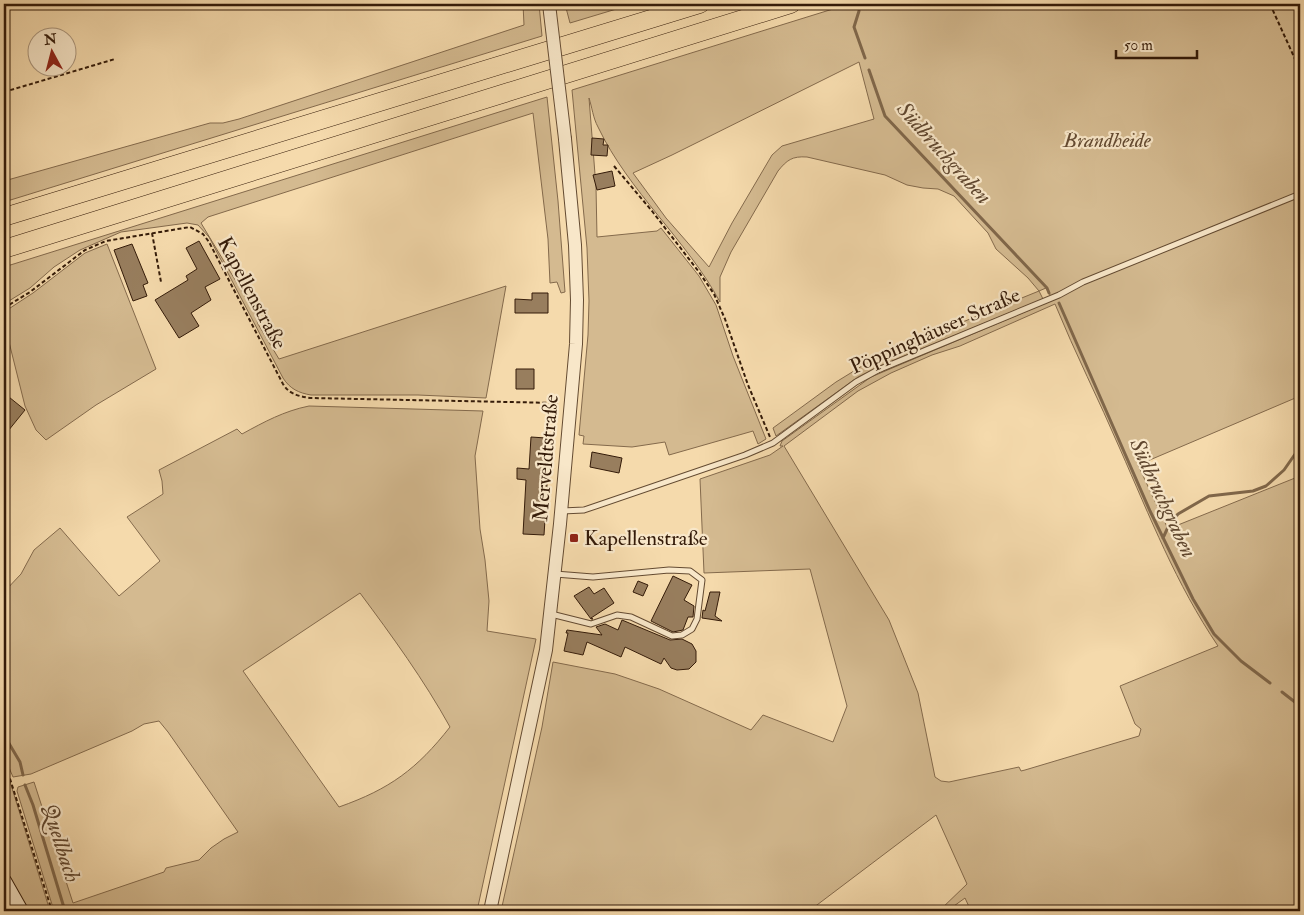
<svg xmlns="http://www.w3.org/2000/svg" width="1304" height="915" font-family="'IM FELL Double Pica',serif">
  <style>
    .green { fill: #d4ba90; stroke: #846a4c; fill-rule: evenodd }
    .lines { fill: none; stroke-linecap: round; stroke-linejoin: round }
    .stream { stroke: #80674a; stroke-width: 3 }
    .building { fill: #987e5e; stroke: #341b09 }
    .service-casing { stroke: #644b32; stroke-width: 7 }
    .tertiary-casing { stroke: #644b32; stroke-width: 14 }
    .secondary-casing { stroke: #341b09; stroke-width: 16 }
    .motorway-casing { stroke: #341b09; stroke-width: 19 }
    .path { stroke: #341b09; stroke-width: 2; stroke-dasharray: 4 2.5; stroke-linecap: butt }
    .service { stroke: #f8e7c9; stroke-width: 5 }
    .tertiary { stroke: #f8e7c9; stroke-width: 12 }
    .secondary { stroke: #f8e7c9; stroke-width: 14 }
    .motorway { stroke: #f5daac; stroke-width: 18 }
    .tertiary-bridge-casing { stroke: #644b32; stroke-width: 14; stroke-linecap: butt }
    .tertiary-bridge { stroke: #f8e7c9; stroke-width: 12 }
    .poi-dot { fill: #8f2418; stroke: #f8e7c9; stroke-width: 2 }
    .labels { text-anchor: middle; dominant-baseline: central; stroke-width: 4.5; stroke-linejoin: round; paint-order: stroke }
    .park-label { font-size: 21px; font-style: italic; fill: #644b32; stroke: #f8e7c9 }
    .street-label { font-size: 21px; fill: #341b09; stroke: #f8e7c9 }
    .poi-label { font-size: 21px; fill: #341b09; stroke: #f8e7c9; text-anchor: start }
    .water-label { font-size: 22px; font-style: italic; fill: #60472f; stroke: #f8e7c9 }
  </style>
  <rect width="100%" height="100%" fill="#f5daac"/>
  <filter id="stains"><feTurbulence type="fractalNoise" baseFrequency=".004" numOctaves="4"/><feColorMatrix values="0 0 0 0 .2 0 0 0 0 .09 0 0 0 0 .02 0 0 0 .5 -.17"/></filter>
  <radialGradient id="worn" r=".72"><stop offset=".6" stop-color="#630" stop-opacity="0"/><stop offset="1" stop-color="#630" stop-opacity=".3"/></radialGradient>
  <path class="green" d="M523 4H539L542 36 4 202V181L210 123H223L239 119 524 25Z
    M565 4H633L570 23Z
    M849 4H1300V396L1138 465 1168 529 1300 476V911H971L965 898 947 911H939L967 884 936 815 809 911H501L542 727 553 662 615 674 659 689 751 730 763 715 833 742 847 706 810 569 704 573 700 479 770 455 783 446H780L782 441 871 377 1053 300 1046 288 1039 291 1043 299 878 367 858 377 776 436 773 428 836 382 867 363 906 345 1039 291 1028 278 996 249 988 233 954 196 938 189 923 188 907 185 885 175 807 157C792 156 787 160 778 171L731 252 720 277V302C686 239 629 192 598 127 593 118 592 107 589 98L596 187 597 237 657 231 661 228 699 276 716 305 733 356 766 439 758 444 753 431 669 455 665 442 632 447 583 444 584 436 579 435 588 335 589 301 587 248 572 90ZM859 62 874 119 782 146 772 155 732 223 709 267 666 218 633 173 672 155ZM1055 304C1075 353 1099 400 1120 449 1150 517 1176 584 1218 646L1120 686 1135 724 1141 729 1139 736 1025 770 1021 771 1019 767 949 782 941 781 935 777 918 693 889 620 784 446 858 391 891 373 932 355 960 346Z
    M547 97 558 201 565 292 561 293 557 282 550 283 548 239 533 113 208 217 201 223 255 313 258 324 279 359 506 286 486 398 418 395H311C299 393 290 389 283 378L209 237 198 225 187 223 121 232 80 250 54 267 30 288 4 304V267Z
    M107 244 156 369 96 405 46 440 36 430 25 406 4 322V312L33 293 85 253Z
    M309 406 483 411 475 456 480 529 485 560 489 601 487 631 536 639 477 911H54L17 791 18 787 34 782 73 903 164 872 166 868 199 860 211 848 224 839 238 832 168 732 159 721 144 724 132 731 31 774 13 777 4 756V592L21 574 34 550 60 528 119 596 160 561 127 517 163 494 162 481 159 470 237 429 242 434C264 422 284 411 309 406ZM360 593C392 636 424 680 450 727 417 769 390 789 339 807L243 671Z
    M4 760 7 772 50 911H26L4 871Z"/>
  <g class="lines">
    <path class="stream" d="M859 11 854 27 865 58
      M869 70 885 116 1047 288 1049 293
      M1059 303 1150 511 1193 599 1214 634 1241 661 1270 683
      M1163 538 1169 525 1178 514 1209 496 1253 491 1266 486 1284 470 1300 447
      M1282 692 1300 706
      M4 735 20 762 23 775
      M25 785 33 805 65 911"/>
  </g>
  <path class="building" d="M592 138 604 139 603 145H608L607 156 591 155Z
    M612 171 615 186 597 190 593 175Z
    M199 241 220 279 205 287 211 300 191 313 199 326 179 338 155 300 188 280 186 276 197 269 186 248Z
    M132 244 148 283 143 285 147 296 133 301 114 250Z
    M532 293H548V313H515V299L532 300Z
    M516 369H534V389H516Z
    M4 393 25 410 4 436Z
    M531 437 546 438 547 489 544 535 523 534 526 480 517 479V468L529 469Z
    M592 452 622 458 619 473 590 467Z
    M673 576 692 585 684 600 694 606 693 617H688L683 630 673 632 651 621Z
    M638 581 648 585 643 596 633 592Z
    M589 587 594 594 604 588 614 603 591 618 593 619H591L574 596Z
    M710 592H720L715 616 722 621 702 618 703 610 705 611Z
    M622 620 670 640 682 639 692 644 696 651V662L689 669 677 670 671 668 664 658 661 664 625 647 621 657 587 642 583 655 564 651 568 633H566L567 630 602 635 596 627 605 624 618 630Z"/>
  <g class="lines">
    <defs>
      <path id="service" d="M562 511 584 510 745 455 773 443 856 382 878 370 1059 295 1083 282 1300 194
        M551 614 591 624 617 615 631 617 672 636 682 635 692 629 697 619 702 580 690 571 669 570 593 577 555 574"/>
      <path id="tertiary" d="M490 911 546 650 560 524 576 344 577 300 575 245 565 139"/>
      <path id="secondary" d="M4 881 21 911"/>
      <path id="motorway" d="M4 217 700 4
        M4 249 791 4"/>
    </defs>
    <use href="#service" class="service-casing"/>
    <use href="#tertiary" class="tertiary-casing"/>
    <use href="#secondary" class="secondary-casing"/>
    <use href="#motorway" class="motorway-casing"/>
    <path class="path" d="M1270 4 1300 70
      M4 92 115 59
      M614 166 652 211 699 272 714 294 725 319 748 385 770 437
      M152 233 161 282
      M4 308 30 292 85 250 106 241 190 227 203 234 209 242 283 384C289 394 298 396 310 398L558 403
      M4 760 52 911"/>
    <use href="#service" class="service"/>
    <use href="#tertiary" class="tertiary"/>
    <use href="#secondary" class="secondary"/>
    <use href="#motorway" class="motorway"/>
    <defs>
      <path id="tertiary-bridge" d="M549 4 565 139"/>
    </defs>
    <use href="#tertiary-bridge" class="tertiary-bridge-casing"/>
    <use href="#tertiary-bridge" class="tertiary-bridge"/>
  </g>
  <rect class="poi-dot" x="569" y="533" width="10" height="10" rx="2.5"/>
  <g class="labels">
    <g class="park-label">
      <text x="1107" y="140">Brandheide</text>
    </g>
    <g class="street-label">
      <text transform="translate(252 293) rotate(62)">Kapellenstraße</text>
      <text transform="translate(935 331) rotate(-24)">Pöppinghäuser Straße</text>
      <text transform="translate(546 458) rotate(-85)">Merveldtstraße</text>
    </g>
    <g class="poi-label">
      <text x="584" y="538">Kapellenstraße</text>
    </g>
    <g class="water-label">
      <text transform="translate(944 153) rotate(48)">Südbruchgraben</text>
      <text transform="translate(1163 498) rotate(65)">Südbruchgraben</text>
      <text transform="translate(61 843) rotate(72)">Quellbach</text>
    </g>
  </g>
  <rect width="1304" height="915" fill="none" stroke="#f5daac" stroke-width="20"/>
  <rect x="5" y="5" width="1294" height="905" fill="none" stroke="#341b09" stroke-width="2.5"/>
  <rect x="10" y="10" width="1284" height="895" fill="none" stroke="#341b09"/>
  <g transform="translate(52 52) rotate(353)"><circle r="24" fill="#f8e7c9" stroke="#aa957c"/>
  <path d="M0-4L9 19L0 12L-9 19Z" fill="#8f2418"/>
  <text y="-8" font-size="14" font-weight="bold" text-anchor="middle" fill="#341b09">N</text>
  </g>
  <path d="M1116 50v8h81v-8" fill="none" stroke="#341b09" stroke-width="2.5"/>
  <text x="1124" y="50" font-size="15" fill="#341b09" stroke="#f8e7c9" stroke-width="4" paint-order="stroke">50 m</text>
  <rect width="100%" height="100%" filter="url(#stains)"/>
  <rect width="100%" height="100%" fill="url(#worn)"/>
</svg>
